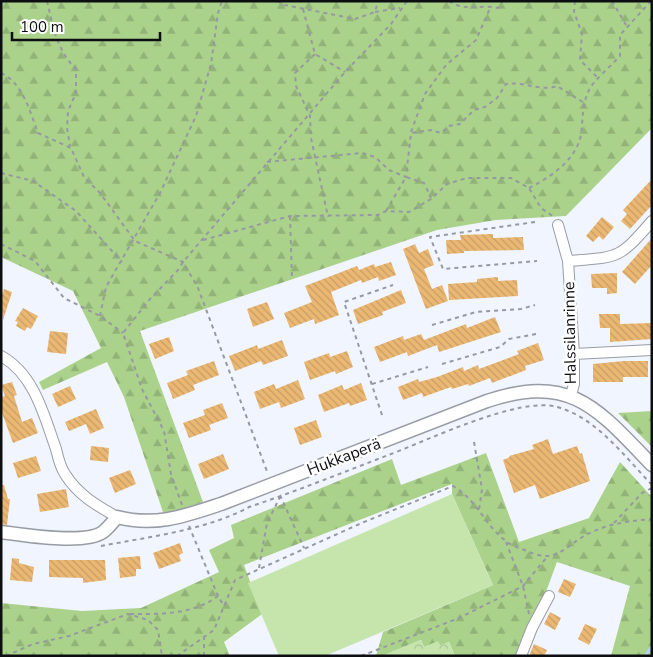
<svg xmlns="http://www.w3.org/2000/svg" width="653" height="657" font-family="'Nunito Sans',sans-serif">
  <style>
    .forest { fill: url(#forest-firs) }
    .park { fill: url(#park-crowns) }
    .pitch { fill: #c6e5ac }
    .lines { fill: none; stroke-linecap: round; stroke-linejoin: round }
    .stream { stroke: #b4d0f7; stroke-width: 3 }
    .building { fill: url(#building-back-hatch) }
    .minor-casing { stroke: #989ca5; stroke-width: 12 }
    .tertiary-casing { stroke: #989ca5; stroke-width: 15 }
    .path { stroke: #9699a0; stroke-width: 2; stroke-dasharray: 4 4; stroke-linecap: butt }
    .minor { stroke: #fff; stroke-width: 10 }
    .tertiary { stroke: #fff; stroke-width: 12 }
    .labels { text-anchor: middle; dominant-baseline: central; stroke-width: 5; stroke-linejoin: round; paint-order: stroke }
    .street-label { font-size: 16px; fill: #0d0e11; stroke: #fff }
  </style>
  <defs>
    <pattern id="forest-firs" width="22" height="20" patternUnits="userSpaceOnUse" patternTransform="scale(1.25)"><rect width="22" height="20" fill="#abd28b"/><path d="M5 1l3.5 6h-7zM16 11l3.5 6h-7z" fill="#92b377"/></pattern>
    <pattern id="park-crowns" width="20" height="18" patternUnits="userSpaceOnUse" patternTransform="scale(1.25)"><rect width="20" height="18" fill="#c6e5ac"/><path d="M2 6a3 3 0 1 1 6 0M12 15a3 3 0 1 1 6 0" fill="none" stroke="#a9c393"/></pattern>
    <pattern id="building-back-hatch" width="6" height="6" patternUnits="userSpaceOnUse" patternTransform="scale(1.25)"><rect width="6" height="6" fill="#ebb874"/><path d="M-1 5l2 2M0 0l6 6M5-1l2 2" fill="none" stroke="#c89d63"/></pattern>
  </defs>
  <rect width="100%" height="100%" fill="#f1f5ff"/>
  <path class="forest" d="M1 1H652V128L566 216 496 220 437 230 140 331 203 502 164 515 124 397 107 362 43 390 39 382 101 348 73 291 1 257Z
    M652 411V447L618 413Z
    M486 453 519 542 589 518 620 462 652 497V656H611L630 586 557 562 539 611 515 656H455L449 642 440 646 438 642 424 647 421 640 382 656H376L383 632 493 585 452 494V484L244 565 262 614 224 642 230 656H1V603L82 611 141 608 219 572 209 550 234 538 231 525 392 459 401 485Z"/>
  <path class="park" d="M421 640 424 647 438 641 440 646 449 642 455 656H382Z"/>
  <path class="pitch" d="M452 494 493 585 325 656H279L248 583Z"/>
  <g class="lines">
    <path class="stream" d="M645 656 652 646"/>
  </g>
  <path class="building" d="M652 179V205L630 229 621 221 627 214 623 210Z
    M602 217 614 227 603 240 599 236 593 242 586 236Z
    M493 234V238L523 237 524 250 464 251V253L447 254 446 240H461L460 235Z
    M652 238V265L635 284 622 272Z
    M415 244 419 253 428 249 434 265 424 269 432 289 442 285 448 301 426 309 403 249Z
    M391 262 396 275 379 281 378 277 362 283 361 280 331 292 339 315 315 324 314 319 290 328 284 313 312 302 305 286 357 266 359 270 374 264 375 267Z
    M617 273V293L607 294V288H592L591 274Z
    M498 277V281L517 280 518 296 449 300 448 284 477 282V279Z
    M4 289 12 292 3 320 1 298Z
    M401 290 406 303 382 312 383 315 358 324 353 310Z
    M267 302 274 319 253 327 247 309Z
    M23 308 38 316 31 329 27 327 25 331 16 326 18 322 15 321Z
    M599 314H620V324L652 323V339L610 342V328H600Z
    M495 317 501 332 439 352 437 345 408 356 407 352 380 362 374 347 403 336 404 340 421 334 424 340 466 324 467 328Z
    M50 331 68 333 66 354 47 352Z
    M169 337 174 351 155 359 149 344Z
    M282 340 288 356 263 365 261 361 235 371 229 356 257 345 258 349Z
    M538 343 544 360 525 366 526 370 492 383 490 378 469 386 468 384 452 389 451 387 423 397 422 393 403 400 398 387 418 379 419 382 437 377 463 367 464 371 478 365 479 369 519 354 517 351Z
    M347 351 353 367 336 374 335 371 310 380 304 362 329 353 330 357Z
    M214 361 219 375 193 385 195 390 173 399 167 383 188 375 186 371Z
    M624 361H648V377H623V382H593V364Z
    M298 380 305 399 281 408 279 402 260 409 254 392 274 384 276 389Z
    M12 382 17 395 14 396 22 422 32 418 38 433 13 443 1 410V397L5 396 1 385Z
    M361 383 367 400 350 406 349 403 324 412 318 395 342 385 344 390Z
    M70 386 76 399 58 407 52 394Z
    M222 403 228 418 209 425 211 430 189 438 183 423 205 415 203 410Z
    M96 409 104 428 90 434 86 424 69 431 65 422Z
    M316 420 322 437 300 445 294 428Z
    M548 439 553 454 577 446 580 454 582 453 590 481 540 499 535 485 514 493 503 460 510 457 509 456 534 449 532 445Z
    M91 446 109 448 108 462 90 460Z
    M223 454 229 469 204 479 198 464Z
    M36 456 41 471 18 478 13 463Z
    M130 470 136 484 115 493 109 478Z
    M1 485H4L8 499H10L7 525 1 524Z
    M66 489 69 507 40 512 37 494Z
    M180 543 183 553 179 555 181 561 159 569 153 553Z
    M140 556 141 569H136V576L120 578 118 558Z
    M12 558 19 559V563L34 567 32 582 10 580Z
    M49 560H105L106 580 83 583V578L49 577Z
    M564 579 576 584 570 597 558 592Z
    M550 612 561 618 555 630 544 624Z
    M585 624 597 629 589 645 578 639Z
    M534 644 547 650 544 656H529Z"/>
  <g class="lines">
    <defs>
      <path id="minor" d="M558 225 568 261 574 354V384L571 395
        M568 261C619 257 618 260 652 221
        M574 354 652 350
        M1 356C34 374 44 415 56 449 58 457 60 467 65 474 78 495 96 505 117 517
        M521 656 532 628 549 596"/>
      <path id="tertiary" d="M1 532C24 535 85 545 103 532 108 528 113 522 117 517 155 527 185 516 221 504L487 401C571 373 597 408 652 465"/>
    </defs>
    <use href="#minor" class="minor-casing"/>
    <use href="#tertiary" class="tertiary-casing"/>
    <path class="path" d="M47 1C53 26 57 51 76 69V93L68 111 67 128 70 146
      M277 1 285 5 355 19 375 12 378 1
      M449 1C464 12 481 4 498 8L503 1
      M575 1 574 12 582 34 580 60 599 79
      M612 1 626 25
      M303 9 315 54 345 72
      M375 12 400 8
      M315 54 295 73 296 86 310 116 311 138 328 217
      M1 73C23 83 30 112 38 133L71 148 84 177 100 193 135 241 183 262 198 288 268 474
      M411 132 425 94 446 65 476 40 491 6
      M267 162 362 153 375 157 389 170 406 177 411 133 431 130 441 133 449 126 460 124 474 110 485 107 497 98 506 84C525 81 540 92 557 86L586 104
      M1 173 33 181 76 211 122 262
      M529 188C551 177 576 160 581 135 583 119 582 104 589 90 593 81 612 65 620 56V35L651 1
      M386 211 406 177 424 183 431 198
      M290 216 292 278
      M535 222 430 237 443 269 537 261
      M203 240 290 216 378 215 386 211 409 212 431 199 447 184 467 178H511L529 188 541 208 554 217
      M1 244 35 261 64 298 100 316 123 333
      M100 316 106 287 160 193 196 116 211 64 218 13 222 1
      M432 325 476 312 521 309 535 305
      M442 364 500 347 509 339 536 334
      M372 384 428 367
      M382 415 344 302 393 285
      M474 442 482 489 479 510
      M280 495 304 548
      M182 505 171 474 164 431 142 389 123 333 150 299 178 270 183 262 345 72 391 24 407 1
      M614 523 642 493 652 488
      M189 526 218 596 224 606
      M506 542 523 586 529 614
      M101 546C148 537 207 530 249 507 297 491 344 472 391 454 428 440 520 396 557 407 597 418 624 456 652 485
      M259 568 267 523 280 497
      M130 614C160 614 193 615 218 596
      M6 656 33 644 69 636 128 614 148 620 158 630 162 656
      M177 656 214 630 235 580 364 522 453 486C478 501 486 527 506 541 511 546 520 548 527 551 559 566 566 543 592 532 611 523 631 521 652 519
      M204 656V638
      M361 656 459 618 523 586 547 557"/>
    <use href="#minor" class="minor"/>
    <use href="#tertiary" class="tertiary"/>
  </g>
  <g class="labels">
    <g class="street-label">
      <text transform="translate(570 333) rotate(-91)">Halssilanrinne</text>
      <text transform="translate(344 457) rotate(-21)">Hukkaperä</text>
    </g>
  </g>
  <rect width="653" height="657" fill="none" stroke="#0d0e11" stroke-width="5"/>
  <path d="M12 32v8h148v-8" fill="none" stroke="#0d0e11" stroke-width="2.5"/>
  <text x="20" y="32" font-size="15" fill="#0d0e11" stroke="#ffffff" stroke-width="4" paint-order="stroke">100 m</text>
</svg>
